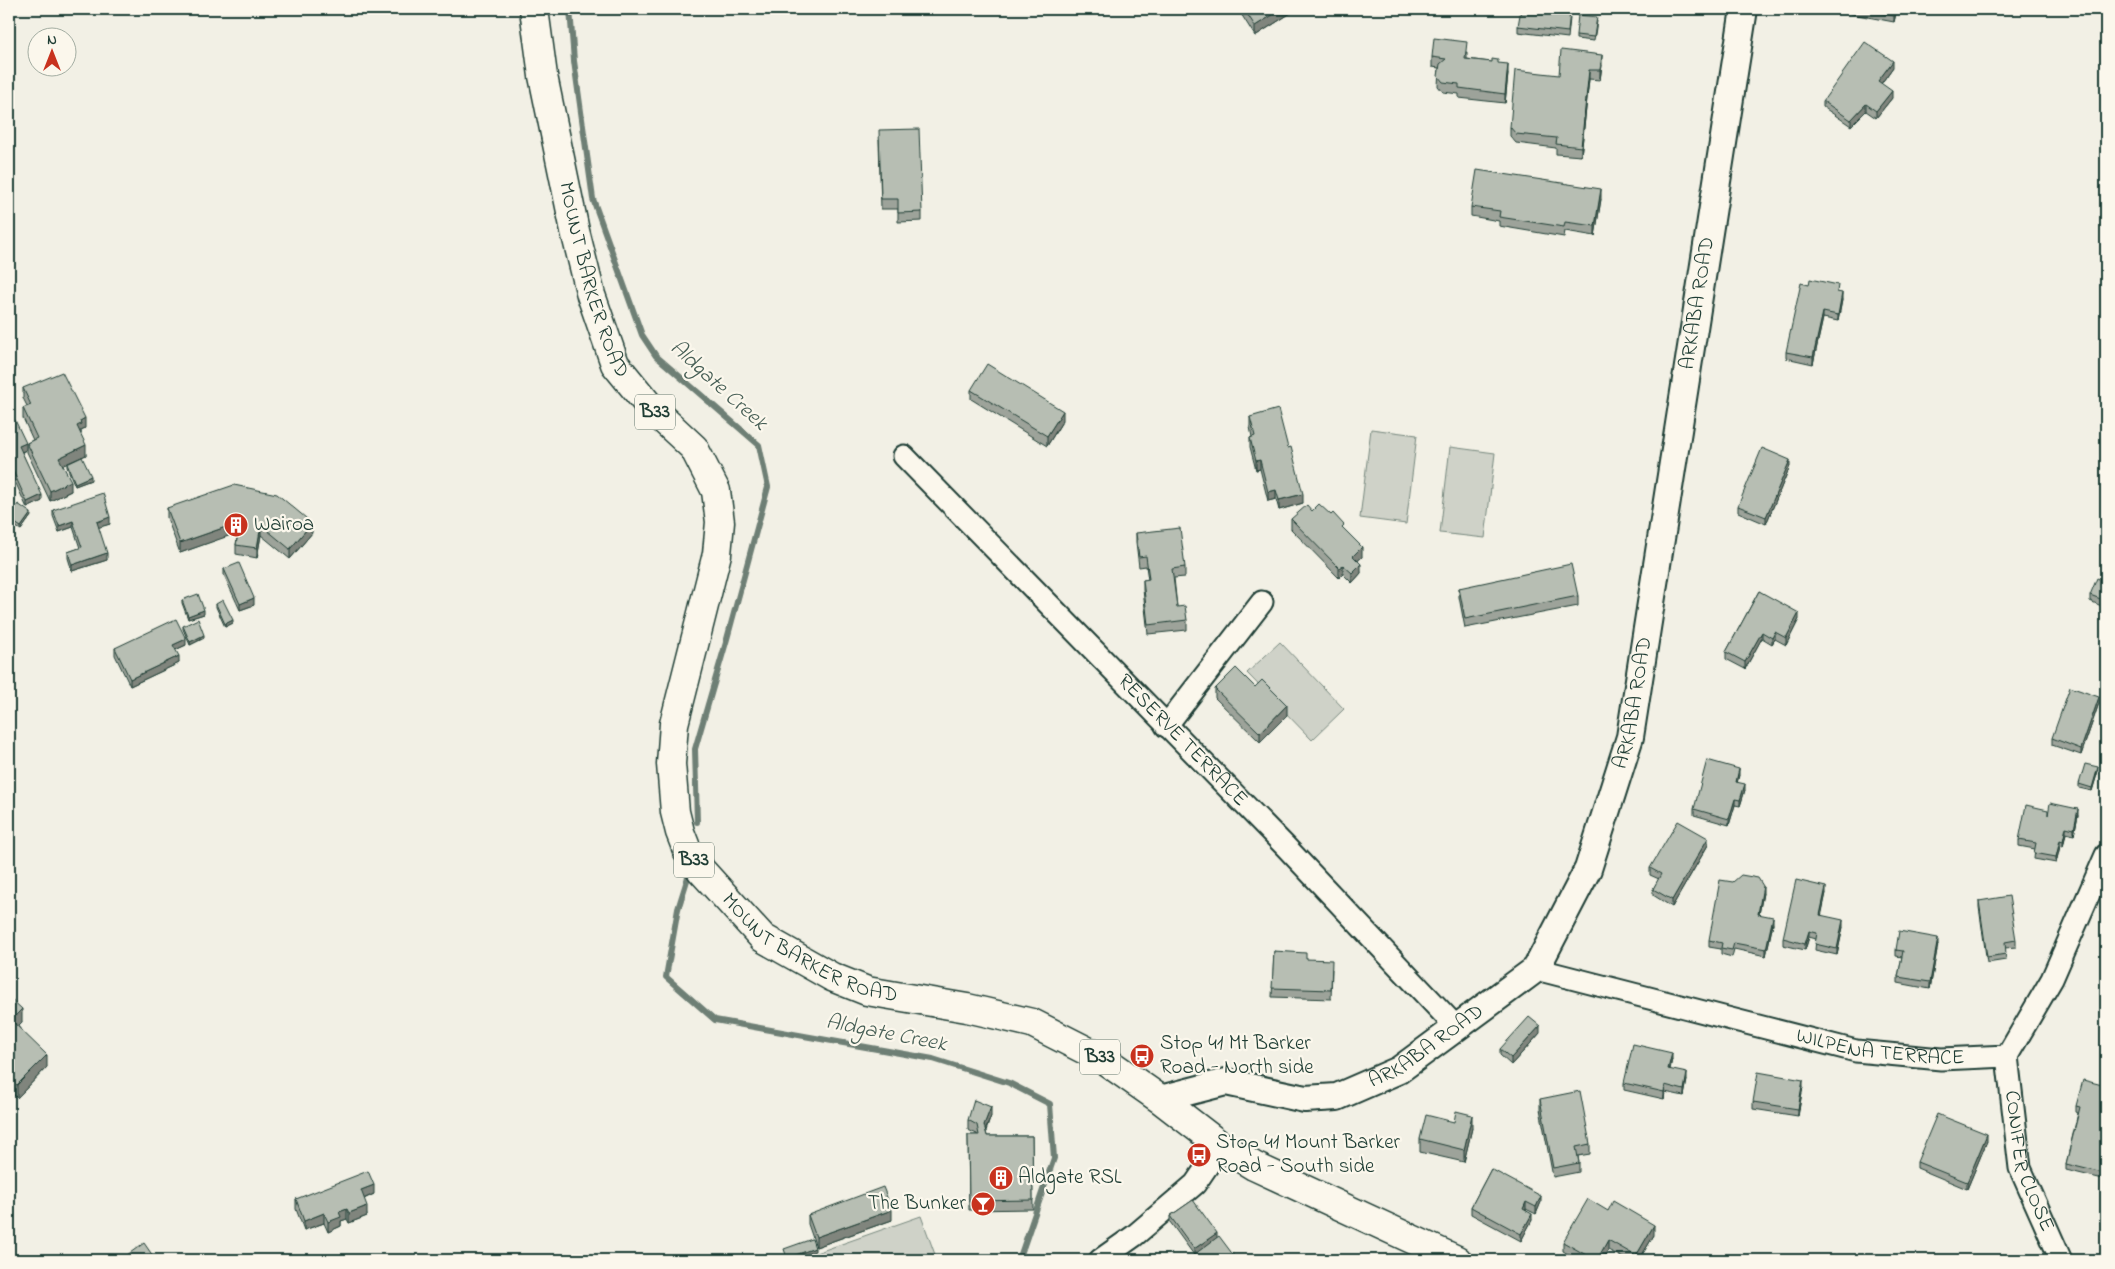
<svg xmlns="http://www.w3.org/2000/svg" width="2115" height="1269" font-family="'Indie Flower',sans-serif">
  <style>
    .green { fill: #cfd2c8; stroke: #77887e }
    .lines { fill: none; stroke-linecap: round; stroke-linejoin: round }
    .stream { stroke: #6e7f75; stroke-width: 6 }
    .minor-casing { stroke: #1f3d34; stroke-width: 25 }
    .tertiary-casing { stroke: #1f3d34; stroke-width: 30 }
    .primary-casing { stroke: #1f3d34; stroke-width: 31 }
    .minor { stroke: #fbf7ec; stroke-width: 21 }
    .tertiary { stroke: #fbf7ec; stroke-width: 26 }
    .primary { stroke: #fbf7ec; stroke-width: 28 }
    .wall { fill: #9da39a; stroke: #1f3d34 }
    .shaded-wall { fill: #80857d; stroke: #1f3d34 }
    .building { fill: #b7beb3; stroke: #1f3d34 }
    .labels { text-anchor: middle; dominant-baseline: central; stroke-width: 4.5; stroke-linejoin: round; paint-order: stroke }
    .shield { fill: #fbf7ec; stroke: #61756b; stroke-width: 1 }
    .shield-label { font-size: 20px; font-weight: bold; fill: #1f3d34 }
    .street-label { font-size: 21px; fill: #1f3d34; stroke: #fbf7ec }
    .poi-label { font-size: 21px; fill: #1f3d34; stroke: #fbf7ec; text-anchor: start }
    .water-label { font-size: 22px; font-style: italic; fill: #465e55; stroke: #fbf7ec }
  </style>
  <rect width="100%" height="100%" fill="#f2f0e5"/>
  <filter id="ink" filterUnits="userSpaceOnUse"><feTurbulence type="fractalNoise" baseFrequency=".02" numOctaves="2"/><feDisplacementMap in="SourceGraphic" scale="10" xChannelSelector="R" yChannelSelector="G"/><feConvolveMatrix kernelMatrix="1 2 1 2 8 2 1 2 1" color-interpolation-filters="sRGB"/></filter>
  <g filter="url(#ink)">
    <path class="green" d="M1371 429 1417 435 1406 524 1360 518Z
      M1450 447 1495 453 1485 538 1440 533Z
      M1280 642 1344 709 1312 740 1247 673Z
      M921 1216 937 1260H796Z"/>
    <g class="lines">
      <path class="stream" d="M570 9 574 61 593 199 642 335 656 356 759 445 768 487 727 639 695 749 697 822
        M688 877 678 909 666 977 715 1020 933 1059 1009 1083 1050 1104 1054 1158 1019 1260"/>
      <defs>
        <g id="minor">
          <path id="s1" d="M904 456 1285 846 1457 1028"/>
          <path d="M1166 726 1262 602"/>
          <path id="s2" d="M1536 969 1856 1051 1941 1059 2007 1056 2052 979 2106 855"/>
          <path id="s3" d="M2007 1056 2020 1168 2061 1260"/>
          <path d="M1100 1260 1134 1236 1195 1184 1221 1146"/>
        </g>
        <g id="tertiary">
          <path id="s4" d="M1160 1099 1226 1082 1305 1099 1337 1097 1399 1070 1536 969 1588 869 1630 737 1744 9"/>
        </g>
        <g id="primary">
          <path id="s5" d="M534 9 543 76 575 231 591 295 615 364 651 408 694 448 716 491 720 522 717 554 674 724 671 764 675 812 680 832 687 850 701 870 763 938 832 977 867 991 967 1008 1032 1023 1103 1059 1160 1099 1221 1146 1254 1166 1457 1260"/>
        </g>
      </defs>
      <use href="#minor" class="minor-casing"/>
      <use href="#tertiary" class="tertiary-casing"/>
      <use href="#primary" class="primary-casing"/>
      <use href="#minor" class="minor"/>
      <use href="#tertiary" class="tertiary"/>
      <use href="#primary" class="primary"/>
    </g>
    <path class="wall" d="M1238 9H1297L1255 36Z
      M1836 9H1897L1894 22 1836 11Z
      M1570 18 1568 38 1518 32V26Z
      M1597 21 1594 41 1576 39V35Z
      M1467 52V59L1498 63 1508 74 1505 103 1459 98V94L1443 92 1438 86 1439 68 1432 67V57Z
      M1602 65 1600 80 1589 79 1581 156 1556 154V148L1516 143 1510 136V127L1559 75Z
      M1893 67 1881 84 1892 98 1876 118 1866 111 1851 126 1823 107V101Z
      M879 140 922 212V221L898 222V209H881Z
      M1601 199 1595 236 1565 231 1564 237 1499 226V221L1471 216V207Z
      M1838 292 1842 300 1838 321 1823 318 1813 364 1786 358V352Z
      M23 388 85 428 81 430V434H80L86 455 63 465 71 491 50 501 27 452V443L33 440 23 418V408L27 406 23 398Z
      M971 390 1063 420 1047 446 971 399Z
      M1250 417 1303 503 1279 510 1276 499 1268 501 1260 469 1256 470 1250 447V438L1252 437 1250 427Z
      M9 422 26 450 22 452 42 501 27 508 9 468Z
      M67 464 91 480 75 486 67 467Z
      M1790 466 1766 524 1738 512V506Z
      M167 508 312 533 290 559 261 535 257 558 236 554V545L238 532 180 553 167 518Z
      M53 510 110 524 98 527 107 560 72 571 68 558V552L80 548 73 527 59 532 53 516Z
      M1312 511 1344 529 1362 557 1358 560 1361 573 1352 583 1343 574 1339 578 1291 529V519Z
      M31 516 21 530 9 523V518Z
      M1136 533 1185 567V577L1174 578 1177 607 1187 620V630L1148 634 1143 590V580H1148L1146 566 1139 567 1136 542Z
      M224 569 254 605 240 610 224 575Z
      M2106 582V608L2090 601V595Z
      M1459 588 1578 596V606L1465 628 1459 597Z
      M1759 591 1799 619 1786 645 1775 639 1772 644 1762 638 1745 669 1726 659V652Z
      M182 600 204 614 188 619 182 603Z
      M216 604 233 623 225 627 216 607Z
      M183 626 204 638 190 645 183 629Z
      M186 645 175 650 179 663 130 686 115 655V648Z
      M1255 687 1287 715 1260 742 1215 698V689Z
      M2099 703 2081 755 2052 745V738Z
      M2098 771 2092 791 2079 788V784Z
      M1739 775 1737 782 1745 790 1740 806 1735 805 1729 825 1694 815V809Z
      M2048 815H2078L2074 835 2066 833 2063 847 2060 846 2056 863 2034 859 2035 849 2019 846V840Z
      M1708 845 1672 907 1653 895V889L1659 879 1650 875V868Z
      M1763 893 1759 914 1773 923 1766 956 1734 949 1732 957 1721 954V949L1709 947V940Z
      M1826 893 1821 915 1843 927 1837 955 1815 950 1816 939 1809 937 1805 950 1783 945V938Z
      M1979 901 2016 940V947L2005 948 2006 960 1987 963 1979 907Z
      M1938 944 1930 989 1898 983V977L1902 957 1896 956V950Z
      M1274 951 1306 959 1332 969 1331 999 1272 997Z
      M9 997 22 1022 18 1026 47 1067 17 1098 9 1090Z
      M1540 1033 1511 1065 1500 1055V1049Z
      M1672 1059 1670 1070 1687 1080 1684 1096 1665 1092 1664 1099 1624 1090V1083Z
      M1803 1086 1798 1116 1753 1109V1102Z
      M2106 1086 2103 1179 2066 1170V1164L2078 1113 2076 1112V1106Z
      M1540 1099 1590 1144V1154L1578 1156 1579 1163V1172L1553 1177 1540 1109Z
      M991 1116 986 1131 987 1136H1032L1033 1209 969 1210 968 1135H977V1134L968 1130V1120Z
      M1472 1128 1464 1162 1420 1152V1139Z
      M1987 1141 1967 1189 1917 1168V1162Z
      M1491 1169 1541 1202 1536 1214 1526 1209V1210L1532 1220 1521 1241 1471 1214V1207Z
      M374 1194 364 1199 367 1216 349 1223 347 1219 341 1221V1226L328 1232 324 1223 304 1230 296 1209V1199Z
      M1193 1200 1196 1254 1194 1255 1170 1222V1216Z
      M1608 1211 1654 1235 1639 1260H1627L1608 1250 1602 1260H1578L1563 1251V1242Z
      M808 1215 892 1220 816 1247 808 1224Z"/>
    <path class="shaded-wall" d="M1282 9H1297L1255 36V26Z
      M1896 9H1897L1894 22V16Z
      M1602 55V65L1600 80V70Z
      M1893 61V67L1878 88V81Z
      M1508 64V74L1505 103V94Z
      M1589 70V79L1581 156V147Z
      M1892 91V98L1876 118V111Z
      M1866 104V111L1851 126V120Z
      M1601 189V199L1595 236V226Z
      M1842 293V300L1838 321V315Z
      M1823 312V318L1813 364V357Z
      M1063 411V420L1047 446V436Z
      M85 418V428L81 430V434L77 436V426L80 421Z
      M26 443V450L19 453V446Z
      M86 445V455L59 467V458Z
      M1260 460V469L1256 470V461Z
      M1790 460V466L1766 524V517Z
      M91 476V480L75 486V483Z
      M71 481V491L50 501V491Z
      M1276 490V499L1268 501V492Z
      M1303 494V503L1279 510V500Z
      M42 495V501L27 508V502Z
      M31 513V516L21 530V527Z
      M110 517V524L97 528V522Z
      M73 521V527L59 532V526Z
      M240 522V532L180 553V543Z
      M312 523V533L290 559V549Z
      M261 525V535L257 558V548Z
      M1362 547V557L1353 565V556Z
      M107 553V560L72 571V565Z
      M1361 564V573L1352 583V573Z
      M1343 565V574L1339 578V568Z
      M254 598V605L240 610V604Z
      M204 610V614L188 619V616Z
      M1799 613V619L1786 645V638Z
      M233 620V623L225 627V624Z
      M1762 632V638L1745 669V662Z
      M1775 632V639L1772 644V638Z
      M204 635V638L190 645V642Z
      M186 639V645L173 651V645Z
      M179 656V663L130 686V679Z
      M2099 697V703L2081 755V749Z
      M1287 705V715L1260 742V733Z
      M2098 767V771L2092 791V788Z
      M1739 769V775L1736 788V782Z
      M1745 784V790L1740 806V800Z
      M1735 799V805L1729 825V819Z
      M2078 809V815L2074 835V829Z
      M2066 827V833L2063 847V841Z
      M1708 838V845L1672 907V900Z
      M2060 840V846L2056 863V857Z
      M1763 886V893L1758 920V914Z
      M1826 887V893L1820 922V915Z
      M1773 917V923L1766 956V949Z
      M1843 920V927L1837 955V949Z
      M1809 931V937L1805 950V944Z
      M1938 938V944L1930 989V982Z
      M22 1009V1022L11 1033V1020Z
      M1540 1026V1033L1511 1065V1058Z
      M1672 1053V1059L1668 1076V1069Z
      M47 1055V1067L17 1098V1085Z
      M1687 1073V1080L1684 1096V1090Z
      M1803 1080V1086L1798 1116V1109Z
      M1665 1085V1092L1664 1099V1092Z
      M991 1107V1116L984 1134V1125Z
      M1472 1115V1128L1464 1162V1150Z
      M1987 1134V1141L1967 1189V1182Z
      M2106 1160V1166L2103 1179V1173Z
      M374 1185V1194L361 1200V1190Z
      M1541 1196V1202L1536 1214V1207Z
      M1526 1202V1209L1523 1215V1209Z
      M367 1206V1216L349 1223V1213Z
      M347 1209V1219L341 1221V1226L328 1232V1222L339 1212Z
      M892 1210V1220L816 1247V1237Z
      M324 1213V1223L304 1230V1221Z
      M1532 1214V1220L1521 1241V1234Z
      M1654 1225V1235L1639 1260H1636V1256Z
      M1217 1233V1239L1194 1255V1249Z
      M1608 1240V1250L1602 1260H1597Z
      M815 1248V1251L789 1260H787V1258Z"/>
    <path class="building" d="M1244 9H1282L1255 26Z
      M1521 9H1550L1570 11 1568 32 1518 26Z
      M1858 9H1896L1894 16Z
      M1578 15 1597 17 1594 37 1576 35Z
      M1434 38 1467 42 1465 59 1492 62V59L1498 60V63L1508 64 1505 94 1459 88V84L1443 82 1438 76 1440 64 1446 59 1432 57Z
      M1865 42 1893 61 1878 81 1892 91 1876 111 1866 104 1851 120 1823 101Z
      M1561 50 1602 55 1600 70H1589L1581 147 1556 144 1557 138 1516 134 1510 127 1515 70 1559 75Z
      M919 129 922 212 898 213V199H881L879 130Z
      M1477 170 1601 189 1595 226 1565 222 1564 227 1499 217 1500 211 1471 207Z
      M1810 279 1838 285 1837 292 1842 293 1838 315 1823 312 1813 357 1786 352 1801 283 1809 285Z
      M987 364 1063 411 1047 436 971 390Z
      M62 372 85 418 80 421 81 424 77 426 86 445 59 458 71 481 50 491 27 443 37 438 23 408 31 405 23 388Z
      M1278 409 1288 448 1291 447 1303 494 1279 500 1276 490 1268 492 1260 460 1256 461 1250 438 1255 436 1250 417Z
      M15 420 26 443 19 446 42 495 27 502 9 462V422Z
      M1762 448 1790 460 1766 517 1738 506Z
      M82 457 91 476 75 483 67 464Z
      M234 485 277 494 312 523 290 549 261 525 257 548 236 545 240 522 180 543 167 508Z
      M103 493 110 517 97 522 107 553 72 565 68 552 82 547 73 521 59 526 53 510Z
      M18 504 31 513 21 527 9 519V518Z
      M1319 504 1331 515 1333 513 1344 525 1342 527 1362 547 1353 556 1361 564 1352 573 1343 565 1339 568 1291 519 1307 505 1312 511Z
      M1180 528 1185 567 1172 569 1177 607 1185 606 1187 620 1148 625 1143 580 1149 579 1146 556 1139 557 1136 533Z
      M239 563 254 598 240 604 224 569Z
      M1571 564 1578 596 1465 619 1459 588Z
      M2097 578 2106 582V601L2090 595Z
      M1759 591 1799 613 1786 638 1775 632 1772 638 1762 632 1745 662 1726 652Z
      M198 594 204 610 188 616 182 600Z
      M223 600 233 620 225 624 216 604Z
      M176 619 186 639 173 645 179 656 130 679 115 648Z
      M198 619 204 635 190 642 183 626Z
      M1236 668 1255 687 1262 680 1287 705 1260 733 1215 689Z
      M2070 687 2099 697 2081 749 2052 738Z
      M1707 760 1739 769 1736 782 1745 784 1740 800 1735 799 1729 819 1694 809Z
      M2085 764 2098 767 2092 788 2079 784Z
      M2050 803 2078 809 2074 829 2066 827 2063 841 2060 840 2056 857 2034 853 2036 843 2019 840 2026 805 2048 810V815Z
      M1678 821 1708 838 1672 900 1653 889 1661 874 1650 868Z
      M1741 875 1758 878 1763 886 1758 914 1773 917 1766 949 1734 943 1732 950 1721 948 1722 943 1709 940 1720 880 1733 882Z
      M1796 880 1826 887 1820 915 1843 920 1837 949 1815 944 1817 933 1809 931 1805 944 1783 938Z
      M2009 896 2016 940 2005 942 2006 954 1987 957 1979 901Z
      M1899 931 1938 938 1930 982 1898 977 1903 951 1896 950Z
      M1274 951 1306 953V959L1332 960 1331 990 1272 988Z
      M9 997 22 1009 11 1020 47 1055 17 1085 9 1077Z
      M1529 1017 1540 1026 1511 1058 1500 1049Z
      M1633 1044 1672 1053 1668 1069 1687 1073 1684 1090 1665 1085 1664 1092 1624 1083Z
      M1758 1072 1803 1080 1798 1109 1753 1102Z
      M2083 1080 2106 1086V1160L2103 1173 2066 1164 2080 1107 2076 1106Z
      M1580 1091 1590 1144 1576 1147 1579 1163 1553 1168 1540 1099Z
      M974 1100 991 1107 984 1125 987 1136H1032L1033 1200 969 1201 968 1135H979L977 1125 968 1120Z
      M1456 1111 1472 1115 1464 1150 1420 1139 1426 1115 1454 1122Z
      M1937 1114 1987 1134 1967 1182 1917 1162Z
      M1491 1169 1541 1196 1536 1207 1526 1202 1523 1209 1532 1214 1521 1234 1471 1207Z
      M368 1171 374 1185 361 1190 367 1206 349 1213 347 1209 339 1212 341 1217 328 1222 324 1213 304 1221 296 1199Z
      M883 1187 892 1210 816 1237 808 1215Z
      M1588 1199 1608 1211 1613 1201 1654 1225 1636 1256 1608 1240 1597 1260H1595L1563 1242Z
      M1193 1200 1217 1233 1194 1249 1170 1216Z
      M1219 1236 1237 1260H1187Z
      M812 1239 815 1248 787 1258 784 1249Z
      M144 1243 155 1259 153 1260H120Z"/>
  </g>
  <defs>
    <symbol id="building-disc" viewBox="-11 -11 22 22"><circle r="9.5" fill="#c8321e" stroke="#fbf7ec"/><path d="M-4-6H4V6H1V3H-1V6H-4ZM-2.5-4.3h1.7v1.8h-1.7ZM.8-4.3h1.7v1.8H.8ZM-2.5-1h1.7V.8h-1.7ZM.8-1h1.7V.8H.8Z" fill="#fff"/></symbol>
    <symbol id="bus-disc" viewBox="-11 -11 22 22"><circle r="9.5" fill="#c8321e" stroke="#fbf7ec"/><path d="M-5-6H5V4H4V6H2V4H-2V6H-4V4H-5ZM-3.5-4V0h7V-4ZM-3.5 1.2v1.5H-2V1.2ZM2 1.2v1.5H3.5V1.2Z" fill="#fff"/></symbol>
    <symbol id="bar-disc" viewBox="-11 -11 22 22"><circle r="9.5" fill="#c8321e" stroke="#fbf7ec"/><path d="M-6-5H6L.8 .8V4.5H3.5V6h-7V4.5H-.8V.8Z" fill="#fff"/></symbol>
  </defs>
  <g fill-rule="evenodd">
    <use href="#building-disc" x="222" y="511" width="28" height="28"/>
    <use href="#bus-disc" x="1128" y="1042" width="28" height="28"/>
    <use href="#bus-disc" x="1185" y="1141" width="28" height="28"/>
    <use href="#building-disc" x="987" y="1164" width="28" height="28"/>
    <use href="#bar-disc" x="969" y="1190" width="28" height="28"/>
  </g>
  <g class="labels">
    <g class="shield">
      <rect x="635" y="394.5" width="40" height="35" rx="4"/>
      <rect x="674" y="842.5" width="40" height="35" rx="4"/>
      <rect x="1080" y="1039.5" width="40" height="35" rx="4"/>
    </g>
    <g class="shield-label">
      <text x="655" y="412">B33</text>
      <text x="694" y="860">B33</text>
      <text x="1100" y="1057">B33</text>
    </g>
    <g class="street-label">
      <text stroke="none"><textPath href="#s5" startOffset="278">MOUNT BARKER ROAD</textPath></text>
      <text stroke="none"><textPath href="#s4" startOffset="1109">ARKABA ROAD</textPath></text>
      <text stroke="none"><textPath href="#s4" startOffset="704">ARKABA ROAD</textPath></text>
      <text stroke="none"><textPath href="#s1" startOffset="398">RESERVE TERRACE</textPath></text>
      <text stroke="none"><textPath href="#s5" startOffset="1058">MOUNT BARKER ROAD</textPath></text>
      <text stroke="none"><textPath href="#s4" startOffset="284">ARKABA ROAD</textPath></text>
      <text stroke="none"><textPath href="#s2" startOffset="354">WILPENA TERRACE</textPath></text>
      <text stroke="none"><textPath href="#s3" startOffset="108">CONIFER CLOSE</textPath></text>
    </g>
    <g class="poi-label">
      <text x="254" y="525">Wairoa</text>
      <text x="1160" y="1044">Stop 41 Mt Barker<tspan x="1160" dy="24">Road - North side</tspan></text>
      <text x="1216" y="1143">Stop 41 Mount Barker<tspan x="1216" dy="24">Road - South side</tspan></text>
      <text x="1018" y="1178">Aldgate RSL</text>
      <text x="966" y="1204" text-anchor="end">The Bunker</text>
    </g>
    <g class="water-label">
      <text transform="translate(718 386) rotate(42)">Aldgate Creek</text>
      <text transform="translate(886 1034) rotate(11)">Aldgate Creek</text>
    </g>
  </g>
  <rect width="2115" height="1269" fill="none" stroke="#fbf7ec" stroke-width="30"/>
  <rect x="15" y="15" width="2085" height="1239" fill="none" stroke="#1f3d34" stroke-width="2" filter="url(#ink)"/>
  <g transform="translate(52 52)"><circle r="24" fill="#fbf7ec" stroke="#a3ada2"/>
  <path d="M0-4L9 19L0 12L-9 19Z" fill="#c8321e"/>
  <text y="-8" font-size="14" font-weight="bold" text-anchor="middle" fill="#1f3d34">N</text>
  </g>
</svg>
